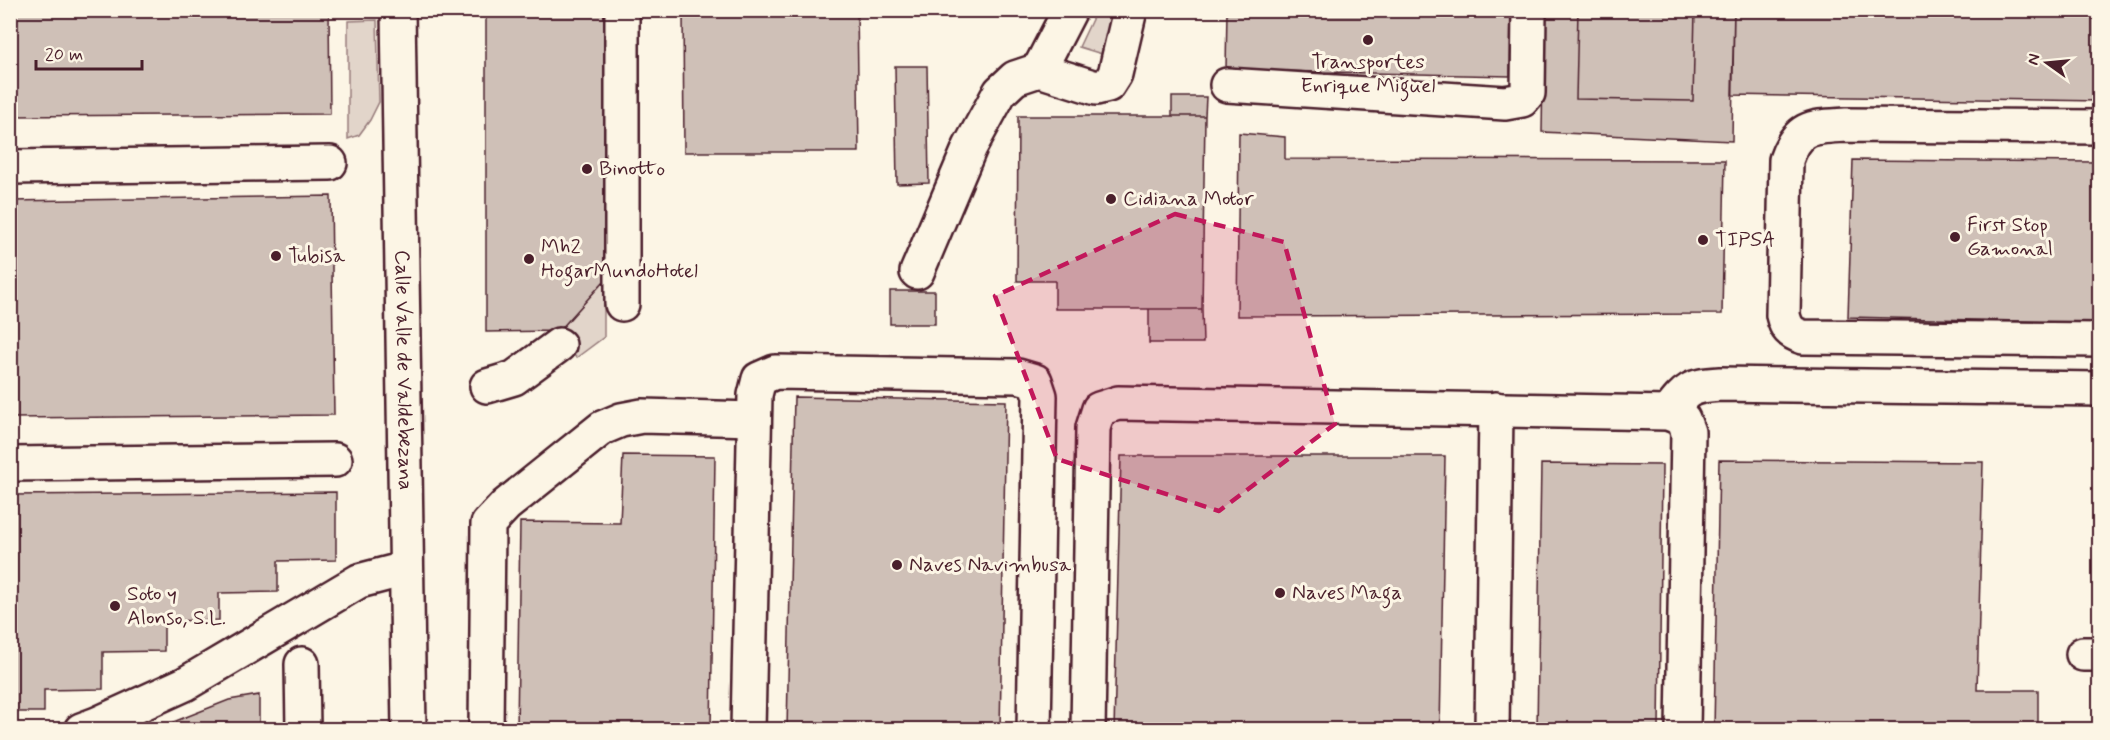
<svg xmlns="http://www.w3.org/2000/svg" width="2110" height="740" font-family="Mynerve,sans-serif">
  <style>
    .green { fill: #e2d5ca; stroke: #967a7a; stroke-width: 1.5 }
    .building { fill: #cfc0b7; stroke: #4a1f2b; stroke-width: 1.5 }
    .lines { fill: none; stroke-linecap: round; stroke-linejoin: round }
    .minor-casing { stroke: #4a1f2b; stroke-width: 38 }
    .minor { stroke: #fcf5e5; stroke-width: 33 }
    .marked { fill: #c2185b; fill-opacity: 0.2; stroke: #c2185b; stroke-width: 4.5; stroke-dasharray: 12 8; stroke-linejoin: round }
    .poi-dot { fill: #4a1f2b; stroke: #fcf5e5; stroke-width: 2 }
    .labels { text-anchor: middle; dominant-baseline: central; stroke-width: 6; stroke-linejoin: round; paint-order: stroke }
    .poi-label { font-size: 21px; fill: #4a1f2b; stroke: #fcf5e5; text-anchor: start }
    .street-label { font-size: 21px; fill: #4a1f2b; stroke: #fcf5e5 }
  </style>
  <rect width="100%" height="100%" fill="#fcf5e5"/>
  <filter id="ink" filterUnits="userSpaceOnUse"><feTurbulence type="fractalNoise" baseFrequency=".0167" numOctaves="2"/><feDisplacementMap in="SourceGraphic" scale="12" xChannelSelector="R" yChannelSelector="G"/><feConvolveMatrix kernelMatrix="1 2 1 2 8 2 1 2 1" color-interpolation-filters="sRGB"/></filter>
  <g filter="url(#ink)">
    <path class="green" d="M1096 11H1113L1102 54 1079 47Z
      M377 20 379 102 370 120 359 135 348 139V21Z
      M604 281V337L576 358 559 331Z"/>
    <path class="building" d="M10 10H329L330 114 10 116Z
      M486 10H604V281L559 331 486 332Z
      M683 10H857L859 152H684Z
      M1227 10H1511L1510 76 1226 70Z
      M1544 10H1578L1576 99 1693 101 1695 10H1734L1732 141 1542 132Z
      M1578 10H1695L1693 101 1576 99Z
      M1734 10H2100V101L1732 95Z
      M895 66H927L929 183 897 184Z
      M1172 97H1206L1205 116H1172Z
      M1018 116H1205L1202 309H1055V281H1017Z
      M1239 133 1285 137V159L1725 160 1722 314 1237 316Z
      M1853 160 2100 162V323L1848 317Z
      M331 196 334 415 10 418V201Z
      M890 291H935V324H890Z
      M1149 309H1202L1203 343H1149Z
      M794 397 1006 401 1000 730H787Z
      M623 455 715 456 711 730H517L520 522 620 523Z
      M1121 456H1445L1440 730H1114Z
      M1719 460 1983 462 1977 690H2038V730H1714Z
      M1541 464 1662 465 1659 730H1537Z
      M336 492V560L278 561V592L219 593V620L164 621V651L103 652V689L44 690V712H10V495Z
      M259 695V730H153L229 700Z"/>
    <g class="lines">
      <defs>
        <g id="minor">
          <path id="s1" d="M398 10 409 730"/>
          <path d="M622 10V304"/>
          <path d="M1070 10 1039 70 1096 88 1108 85 1115 74 1130 10"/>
          <path d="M1227 85 1505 103 1522 100 1528 93 1529 10"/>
          <path d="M2100 127 1846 125C1813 127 1798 125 1786 160L1783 315C1786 328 1790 333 1803 337L2100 340"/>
          <path d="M10 167 330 163"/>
          <path d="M917 272 970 147 1000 92 1015 78 1039 70"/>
          <path d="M487 386 514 378 559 345"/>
          <path d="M1668 413C1687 389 1689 386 1720 384L2100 389"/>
          <path d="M10 464 335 460"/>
          <path d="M2083 654H2100"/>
          <path d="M302 664 303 730"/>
          <path d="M81 730 97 724 185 684 359 581 405 569"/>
          <path d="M486 730 488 524 506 505 602 428 621 420 642 416 754 419"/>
          <path d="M748 730 755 395 759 379 775 372 1018 376 1035 381 1040 396 1034 730"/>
          <path d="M1088 730 1093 428 1099 409 1118 403 1668 413 1683 419 1688 432 1683 730"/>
          <path d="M1492 730 1496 409"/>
        </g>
      </defs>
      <use href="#minor" class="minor-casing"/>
      <use href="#minor" class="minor"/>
    </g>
  </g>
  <path class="marked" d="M1175 214 1284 242 1335 424 1219 511 1057 459 995 296Z"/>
  <g class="poi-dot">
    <circle cx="1368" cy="40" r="6"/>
    <circle cx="587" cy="169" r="6"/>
    <circle cx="1111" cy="199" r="6"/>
    <circle cx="1955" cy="237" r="6"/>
    <circle cx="1703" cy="240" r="6"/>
    <circle cx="276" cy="256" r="6"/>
    <circle cx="529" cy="259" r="6"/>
    <circle cx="897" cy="565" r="6"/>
    <circle cx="1280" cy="593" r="6"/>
    <circle cx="115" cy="606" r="6"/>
  </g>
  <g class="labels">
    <g class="poi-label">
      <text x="1368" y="62" text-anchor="middle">Transportes<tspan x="1368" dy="24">Enrique Miguel</tspan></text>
      <text x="599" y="169">Binotto</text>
      <text x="1123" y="199">Cidiana Motor</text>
      <text x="1967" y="225">First Stop<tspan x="1967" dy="24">Gamonal</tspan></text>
      <text x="1715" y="240">TIPSA</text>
      <text x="541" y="247">Mh2<tspan x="541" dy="24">HogarMundoHotel</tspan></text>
      <text x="288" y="256">Tubisa</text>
      <text x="909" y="565">Naves Navimbusa</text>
      <text x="1292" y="593">Naves Maga</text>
      <text x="127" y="594">Soto y<tspan x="127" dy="24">Alonso, S.L.</tspan></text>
    </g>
    <g class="street-label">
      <text stroke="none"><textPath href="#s1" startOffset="360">Calle Valle de Valdebezana</textPath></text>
    </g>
  </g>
  <rect width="2110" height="740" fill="none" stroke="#fcf5e5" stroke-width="36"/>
  <rect x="18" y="18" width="2074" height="704" fill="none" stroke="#4a1f2b" stroke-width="2" filter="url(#ink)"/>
  <g transform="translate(2047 63) rotate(285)" stroke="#fcf5e5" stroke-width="4.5" paint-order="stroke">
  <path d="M0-4.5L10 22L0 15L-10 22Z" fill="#4a1f2b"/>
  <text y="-9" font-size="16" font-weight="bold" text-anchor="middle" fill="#4a1f2b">N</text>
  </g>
  <path d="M36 60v9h106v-9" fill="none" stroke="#4a1f2b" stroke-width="3"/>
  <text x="45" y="60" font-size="18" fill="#4a1f2b" stroke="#fcf5e5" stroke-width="4.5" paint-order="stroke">20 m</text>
</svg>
